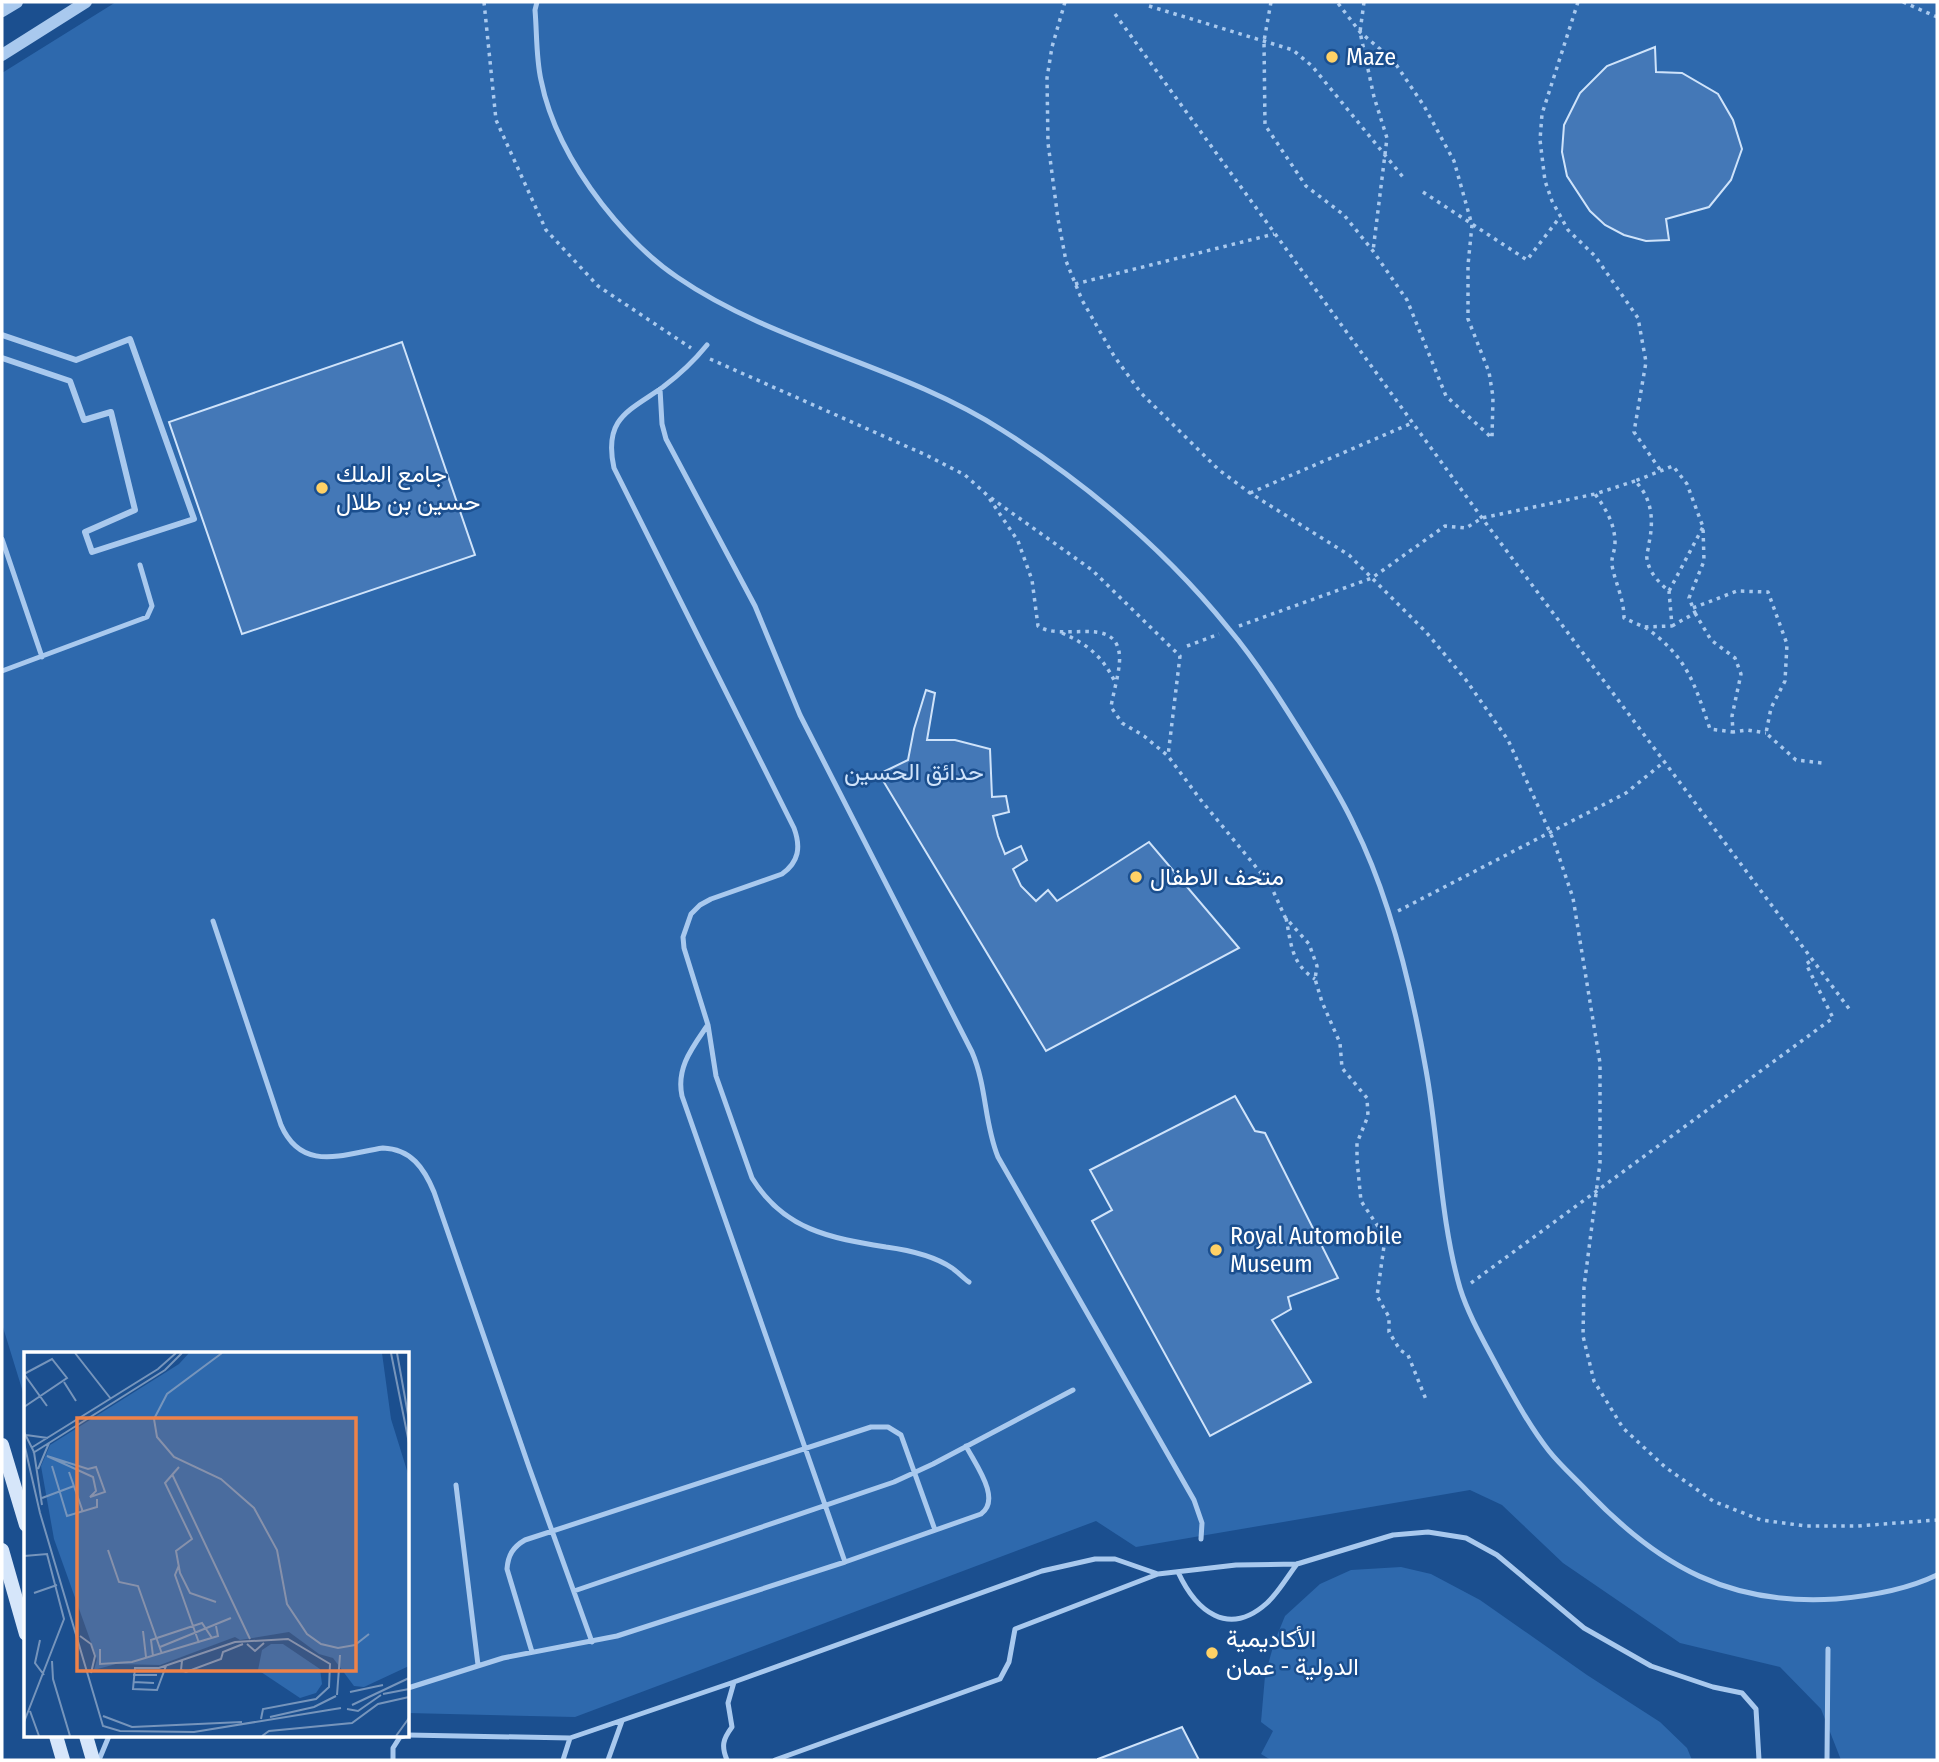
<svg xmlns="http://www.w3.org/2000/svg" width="1939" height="1762" font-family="'Fira Sans Condensed',Vazirmatn,sans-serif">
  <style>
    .green { fill: #2e69ad }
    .building { fill: #4478b7; stroke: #cfe3fa; stroke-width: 2 }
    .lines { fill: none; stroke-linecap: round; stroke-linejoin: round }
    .path { stroke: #a9c9ee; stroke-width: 3.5; stroke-dasharray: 3.5 5; stroke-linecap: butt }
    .service { stroke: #a9c9ee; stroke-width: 5 }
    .pedestrian { stroke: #a9c9ee; stroke-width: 6 }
    .tertiary { stroke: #a9c9ee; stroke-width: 12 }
    .secondary { stroke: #d6e6fa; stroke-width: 14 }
    .poi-dot { fill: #ffd166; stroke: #1b4f8f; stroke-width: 2.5 }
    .labels { text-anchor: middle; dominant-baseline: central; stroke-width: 5; stroke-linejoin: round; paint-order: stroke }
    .poi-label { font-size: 24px; fill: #fff; stroke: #1b4f8f; text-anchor: start }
    .park-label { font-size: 24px; fill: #cfe3fa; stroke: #1b4f8f }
    .inset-road { fill: none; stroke: #7695bc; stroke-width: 2 }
    .view { fill: #ee8249; fill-opacity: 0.15; stroke: #ee8249; stroke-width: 3.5 }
    .inset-edge { fill: none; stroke: #fff; stroke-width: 3.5 }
  </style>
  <rect width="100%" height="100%" fill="#1b4f8f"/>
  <path class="green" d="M116 2H1937V1760H1841L1821 1709 1780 1667 1680 1643 1563 1563 1502 1505 1470 1490 1136 1547 1096 1521 575 1717 408 1713V1354H26V1402L2 1324V73Z
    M1401 1567 1431 1574 1480 1600 1587 1675 1660 1722 1687 1748 1692 1760H1271L1261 1754 1273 1731 1261 1722 1265 1676 1274 1643 1285 1616 1320 1584 1351 1570Z"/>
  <path class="building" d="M1655 47 1656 72 1682 73 1718 94 1733 120 1742 149 1731 180 1709 207 1666 219 1669 240 1646 241 1624 235 1605 225 1590 211 1567 176 1562 152 1564 125 1580 93 1607 66Z
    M402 342 475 555 242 634 169 422Z
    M926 690 935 693 927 740H955L990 749 992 797 1006 796 1009 812 993 816 998 836 1005 854 1021 846 1027 860 1013 869 1021 886 1036 901 1048 890 1057 901 1149 842 1239 948 1046 1051 879 774 908 760 914 729Z
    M1235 1096 1255 1131 1265 1133 1338 1278 1288 1297 1291 1309 1272 1320 1311 1382 1210 1436 1092 1221 1112 1210 1090 1170Z
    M1182 1727 1199 1760H1098V1759Z"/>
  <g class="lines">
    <path class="path" d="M484 2 496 120 546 230 598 286 691 348
      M1065 2 1052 47 1047 78 1048 143 1058 219 1066 261 1082 300 1114 356 1141 393 1219 470 1250 493 1349 555 1426 632 1466 680 1508 740 1553 839 1573 898 1600 1063V1163L1584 1287 1583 1336 1594 1381 1623 1428 1665 1467 1713 1501 1761 1520 1806 1526H1857L1937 1520
      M1271 2 1264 41 1265 125 1306 186 1344 215 1373 251 1407 300 1446 396 1492 438 1493 397 1489 372 1468 319V265L1472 225 1454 161 1424 106 1393 60 1360 32 1337 2
      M1364 2 1360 32 1374 97 1387 138 1373 251
      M1578 2 1542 114 1540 140 1545 181 1552 201 1568 230 1595 256 1638 318 1646 362 1634 432 1661 471
      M1903 2 1937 17
      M1149 6 1293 50 1312 66 1403 177
      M1115 14 1482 518 1850 1010
      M1423 192 1527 260 1560 217
      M1075 284 1274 234
      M710 359 926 455 965 475 987 495 1018 541 1032 580 1038 626C1062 642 1113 616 1119 652 1122 665 1113 693 1111 707L1122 723 1144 736 1168 756 1200 799 1270 884 1285 917 1309 944 1317 966 1315 979 1322 1002 1340 1043 1342 1068 1367 1098 1368 1116 1357 1143V1160L1361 1201 1379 1228 1384 1246 1377 1296 1389 1317V1332L1400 1350 1408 1355 1427 1402
      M1635 481 1595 494C1606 509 1615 524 1615 543 1615 551 1611 557 1612 565 1615 583 1624 598 1624 618L1644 627 1672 626 1669 591
      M1250 493 1412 423
      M991 498 1092 570 1180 656 1168 756
      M1693 608 1737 591 1768 592 1787 644 1785 681 1771 708 1766 733 1796 760 1822 763
      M1695 613 1711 640 1735 658 1741 674 1732 716 1733 732 1747 730 1766 733
      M1239 626 1372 578 1445 526 1466 528 1482 518 1595 494
      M1672 626 1695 613 1689 598 1704 561 1703 527 1687 484 1673 466 1635 481C1652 498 1654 520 1649 543 1649 548 1646 554 1647 559 1649 572 1659 583 1669 591L1703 527
      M1645 627C1687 657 1694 682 1710 729L1733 732
      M1062 633C1087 644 1102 656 1114 680
      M1187 646 1219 634
      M1398 911 1626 793 1664 762
      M1286 918C1291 943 1291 964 1315 979
      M1471 1283 1833 1018 1806 964 1812 960"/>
    <path class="service" d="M537 2 535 10C537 33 536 58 541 80 550 125 575 169 602 204 624 232 647 257 677 277 776 345 901 365 1002 430 1087 484 1166 551 1229 629 1257 662 1285 707 1308 744 1324 770 1341 797 1354 825 1390 897 1412 990 1426 1070 1439 1141 1440 1219 1460 1288 1469 1317 1486 1345 1500 1372 1515 1399 1530 1427 1549 1451 1561 1466 1576 1479 1589 1493 1660 1567 1731 1606 1836 1599 1870 1596 1906 1590 1937 1575
      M707 345C694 361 679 375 663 387 629 411 603 418 614 468L794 828C801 847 799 862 782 874L711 899 700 905 691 914 683 937 684 948 708 1025 716 1076 752 1178C784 1230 830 1238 886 1247 908 1250 933 1255 952 1268 958 1272 963 1278 969 1282
      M660 389 662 424 666 439 755 606 800 715 972 1052C987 1087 984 1123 998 1157L1194 1500 1202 1523 1201 1539
      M2 539 42 657
      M2 671 147 617 152 606 140 565
      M213 921 281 1125C302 1173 343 1154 383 1148 411 1149 424 1168 434 1192L529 1467 592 1642
      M707 1026C692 1048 676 1068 682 1096L845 1562
      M456 1485 478 1665
      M1178 1572C1196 1611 1228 1638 1267 1603 1279 1592 1287 1577 1297 1564
      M574 1591 894 1482 933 1464 1073 1390
      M532 1652 507 1569C508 1555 513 1547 525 1540L871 1427H888L901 1435 935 1530
      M408 1688 503 1658 617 1636 845 1562 981 1514C1002 1499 975 1464 966 1446
      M408 1735 570 1738 734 1682 1042 1571 1095 1559H1115L1158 1574 1236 1565 1297 1564 1393 1535 1428 1532 1466 1538 1497 1555 1584 1628 1651 1666 1713 1687 1742 1693 1756 1709 1759 1760
      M99 1760 109 1736
      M393 1760V1748L400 1737 404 1736
      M563 1760 570 1738
      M608 1760 622 1721
      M727 1760C721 1746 723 1739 732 1727L728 1703 734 1682
      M775 1760 1000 1679 1009 1662 1015 1629 1158 1574
      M1827 1760 1828 1649"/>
    <path class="pedestrian" d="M2 335 76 360 130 339 194 519 92 552 85 532 135 510 111 412 84 420 70 381 2 358"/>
    <path class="tertiary" d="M2 11 17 2
      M2 55 86 2"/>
    <path class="secondary" d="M2 1445 26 1525
      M2 1550 26 1634
      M56 1736 63 1760
      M86 1736 93 1760"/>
  </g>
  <g class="poi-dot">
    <circle cx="1332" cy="57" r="7"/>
    <circle cx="322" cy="488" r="7"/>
    <circle cx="1136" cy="877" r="7"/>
    <circle cx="1216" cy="1250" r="7"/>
    <circle cx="1212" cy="1653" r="7"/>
  </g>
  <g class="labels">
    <g class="poi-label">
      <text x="1346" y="57">Maze</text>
      <text x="336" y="474">جامع الملك<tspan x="336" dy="28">حسين بن طلال</tspan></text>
      <text x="1150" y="877">متحف الاطفال</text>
      <text x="1230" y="1236">Royal Automobile<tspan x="1230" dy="28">Museum</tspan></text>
      <text x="1226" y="1639">الأكاديمية<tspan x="1226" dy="28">الدولية - عمان</tspan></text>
    </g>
    <g class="park-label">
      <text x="914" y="772">حدائق الحسين</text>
    </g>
  </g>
  <g transform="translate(24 1352)">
    <rect width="385" height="385" fill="#1b4f8f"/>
    <path d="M165 1H358L367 67 385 125V314L340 335 330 334 309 306 295 302 265 280 216 288 211 285 136 313 92 312 70 318 73 307 30 187 17 114 26 93 155 12ZM259 292 296 317 298 332 292 341 276 346 234 318 238 298 247 292Z" fill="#2e69ad"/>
    <path class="inset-road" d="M51 1 87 47M198 1 143 42 130 67 133 85 150 105 197 127 230 156 253 198 263 252 283 282 297 292 314 296 331 293 345 282M367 1 385 91M373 1 385 68M0 22 23 54M40 30 52 49M0 55 43 26 28 7 0 22M0 80 10 100 18 153M2 83 24 86M0 91 16 161 79 374 96 379 170 380 317 356M7 96 134 17 152 1M9 101 141 18 158 1M23 104 64 117 72 115 81 140 66 145 72 139 69 125ZM28 114 43 164 73 155V147M155 115 141 131 168 187 152 199 156 221 166 241 192 250M14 117 25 91M45 120 59 160M148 122 226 287M18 146 50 134M84 198 95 230 114 234 138 302M0 204 23 202 40 267 0 370M155 213 151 223 175 291M10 241 33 233M119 279 122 305M56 284 67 292 71 304 67 321M16 288 11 311 20 323M223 292 231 299 240 291M136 295 207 266M76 297V312L108 310 194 284 192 274M129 304 127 288 178 271 188 286M28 309 29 327 46 384M158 309 157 318 162 320 197 307 199 300 219 292M142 314 133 338 109 337 111 316H135L211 290 264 287 306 312 305 335 292 347 239 357 237 367M109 323H133M109 330 130 331M326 340 359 333M359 342 385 337M313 343 316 303M328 353 385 326M323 357 334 359 357 343M6 359 15 384M79 364 108 375 218 370M246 365 290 355 312 344M238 384 245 379 328 371 354 352 385 345M372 384 385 366"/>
    <path class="view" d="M53 66H332V319H53Z"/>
    <rect width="385" height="385" class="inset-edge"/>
  </g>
  <rect width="1939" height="1762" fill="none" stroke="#ffffff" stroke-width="7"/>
</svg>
